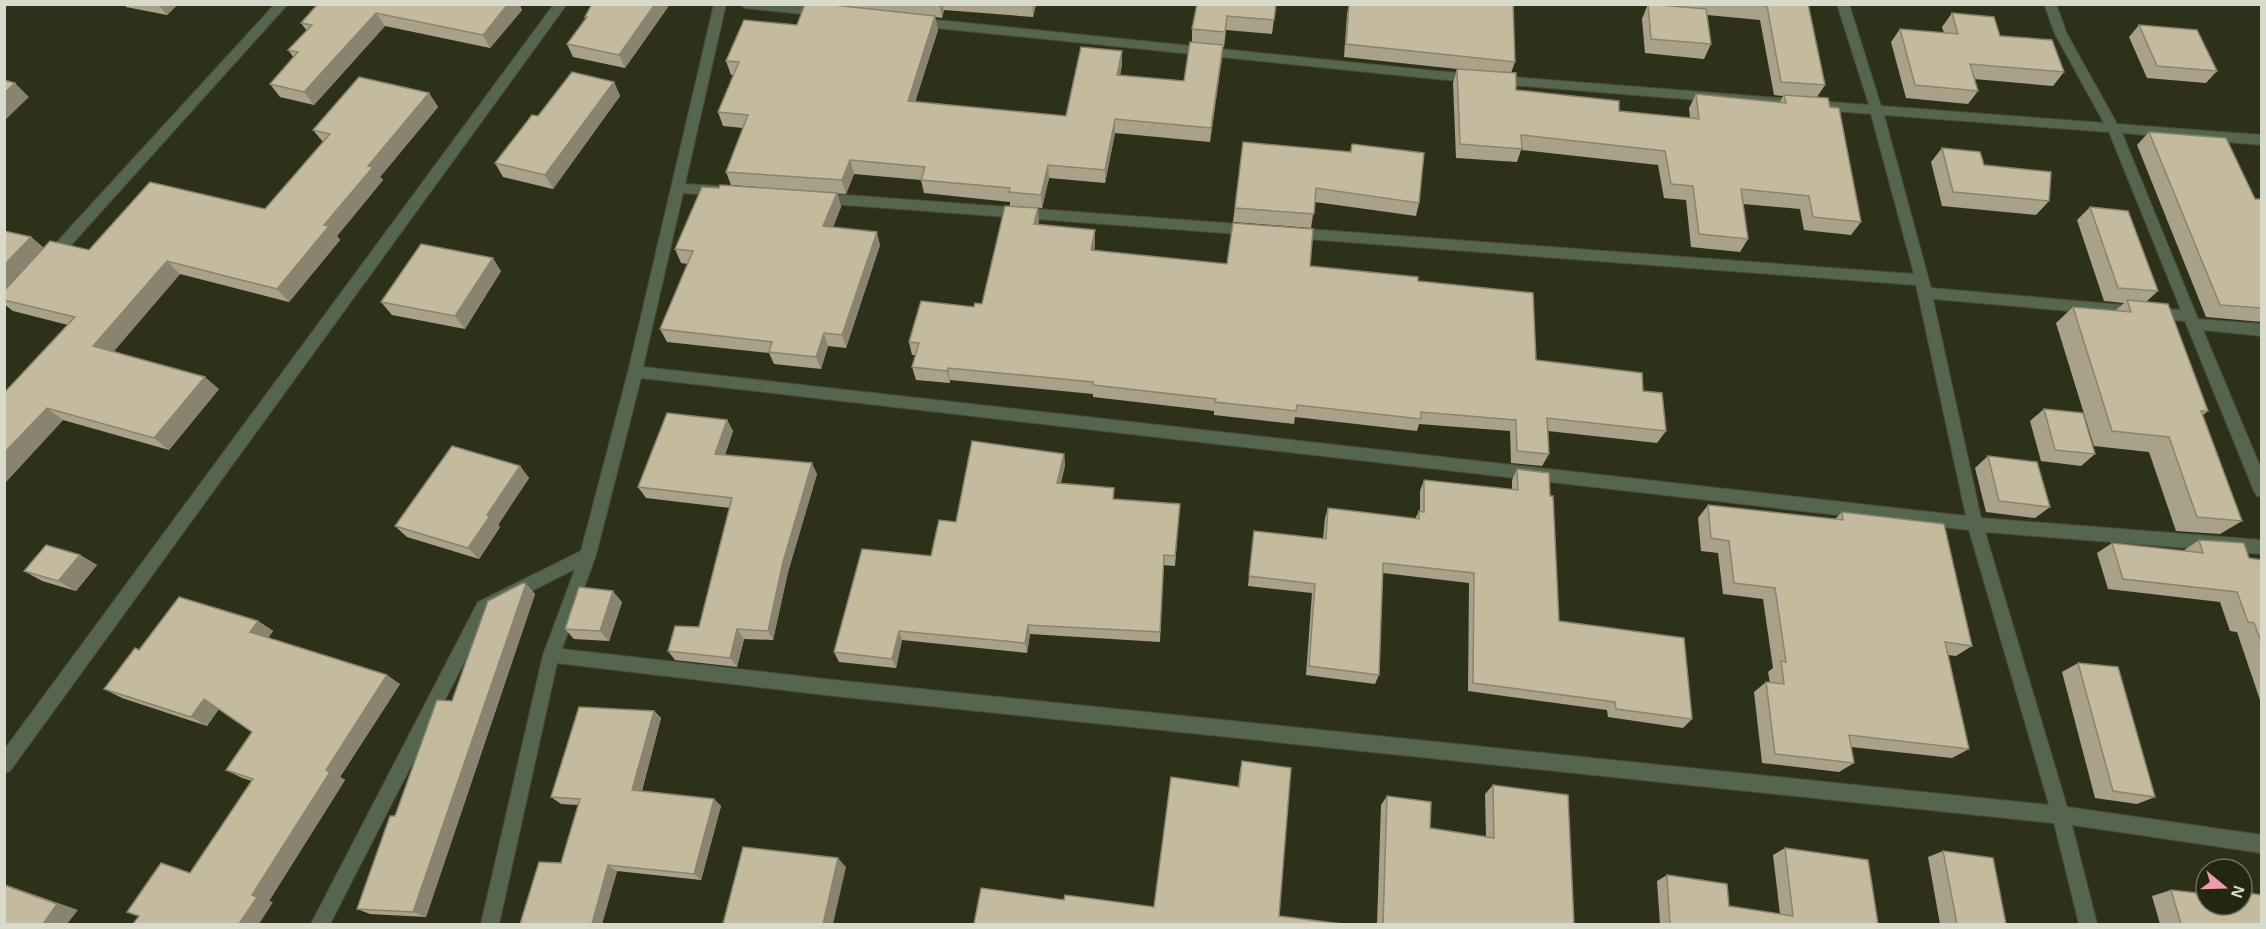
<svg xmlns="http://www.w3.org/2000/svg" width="2266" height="929" font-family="Helvetica,sans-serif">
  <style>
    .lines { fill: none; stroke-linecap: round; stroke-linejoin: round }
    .street-casing { stroke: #494c36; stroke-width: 2 }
    .street { fill: #56654e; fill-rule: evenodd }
    .wall { fill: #a9a189 }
    .shaded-wall { fill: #89836f }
    .building { fill: #c4bb9f; stroke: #89836f; stroke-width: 1.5 }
  </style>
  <rect width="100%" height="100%" fill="#2e3119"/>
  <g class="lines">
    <defs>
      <path id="street" d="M275 4H288L55 263H45L43 259 45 255Z
        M554 4H567L10 771 4 773V750Z
        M714 4H726L685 184 719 186 726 191 719 196 683 193 643 367 1966 516 1916 285 1294 238 1287 233 1294 228 1914 274 1871 114 1436 79 917 26 911 22 917 18 1436 71 1869 105 1837 4H1849L1881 106 2104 123 2055 34 2044 4H2056L2067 34 2117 124 2262 135V145L2122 133 2198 319 2262 324V336L2203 330 2262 471V497L2257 496 2254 491 2185 321 1933 299 1981 518 2262 540V554L1985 532 2067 807 2262 835V853L2072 825 2097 924H2079L2054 823 834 696 557 663 499 924H481L543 655 575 569 490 612 330 924H311L478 602 581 551 628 372ZM1884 115 2109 132 2181 310 1931 288ZM641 378 1969 530 2049 805 834 680 562 649 596 555Z
        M739 4C757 4 816 2 827 12L821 16 745 8Z
        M818 193 1252 225 1259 230 1252 235 818 203 811 198Z"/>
    </defs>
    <use href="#street" class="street-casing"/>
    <use href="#street" class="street"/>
  </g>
  <path class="wall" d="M125 4H178L167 15 126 7Z
    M317 4H519L522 10 490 48 385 26 314 105 280 97 270 84 294 58 288 50 307 31 301 23Z
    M592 4H669L668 7 625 68 573 57 567 44 586 19 585 17Z
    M805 4H1036L1033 17 944 10 942 18 935 17 938 30 915 102 1066 116 1122 65 1120 75 1184 81 1192 42V29L1197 4H1276L1272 34 1226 30 1224 47H1223L1210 142 1115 133 1105 183 1049 178 1042 208 1010 206V202L924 193 921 180 854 174 846 194 731 185 726 172 743 128 723 126 718 112 734 75H731L726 61 797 25Z
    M1349 4 1515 62 1511 73 1516 90 1619 111 1690 118 1689 108 1696 94 1780 102 1783 96 1774 95 1760 20 1707 15 1711 44 1704 59 1645 53 1642 19 1648 4 1674 7V4H1808L1825 85 1817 97 1861 222 1851 235 1804 230 1800 209 1743 204 1748 239 1740 252 1691 247 1686 200 1664 198 1658 165 1521 150 1517 162 1456 158 1453 83 1457 69 1344 57 1347 14Z
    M1952 13 2000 36 2064 72 2053 86 1974 79 1978 91 1968 104 1906 98 1891 42 1900 29 1944 33 1942 27Z
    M2139 25 2217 71 2206 83 2147 78 2129 37Z
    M614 82 620 96 553 189 503 177 495 163 538 116Z
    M429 93 438 107 380 177 383 180 337 236 340 240 289 302 180 274 114 351 219 389 169 450 63 420 4 484V393L68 325 13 311 4 304V231L31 237 44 248 89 250 265 209 323 142 313 130Z
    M2149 132 2255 199H2262V322L2206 317 2137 145Z
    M1243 142 1350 152 1352 144 1419 203 1416 216 1315 202 1311 228 1233 222Z
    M1942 148 1984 165 2049 201 2036 215 1942 206 1931 162Z
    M719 188 837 193 841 207 833 227 880 245 846 348 828 346 821 369 774 364 769 353 667 342 660 329 688 264 681 263 675 249Z
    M2090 207 2158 291 2146 302 2208 411 2203 415 2242 521 2220 534 2176 531 2149 452 2094 446 2056 323 2073 307 2115 311 2124 303 2104 301 2077 220Z
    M1039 222V225L1095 244 1094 251 1227 264 1310 266 1418 281 1536 360 1643 391 1666 431 1657 443 1548 431 1549 454 1542 466 1511 463 1510 431 1419 424 1417 431 1295 417 1294 424 1214 415V411L1093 397V394L950 380V383L916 380 912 367 916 355H912L909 342 982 304Z
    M501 271 465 329 392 315 381 302Z
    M2044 409 2095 454 2081 466 2041 461 2030 421Z
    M727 420 733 431 725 455 817 474 788 572 773 640 744 639 737 667 675 660 668 651 699 627 730 508 646 498 638 487Z
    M1064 454 1065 465 1061 483 1114 488V499L1180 504 1175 566 1163 565 1160 642 1030 634 1027 653 902 640 896 668 839 662 834 652 931 556 956 522Z
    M1988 456 2050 507 2035 518 1986 512 1975 468Z
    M520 466 529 478 498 525 500 527 479 559 407 537 395 526Z
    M1517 469 1550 496 1559 621 1692 719 1683 728 1608 717 1607 710 1468 691 1469 583 1383 573 1379 675 1375 684 1306 675 1312 593 1248 586 1254 531 1323 539 1325 518 1328 508 1415 519 1419 511H1420V491L1424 480 1512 490V480Z
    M1708 505 1835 519 1842 512 1972 646 1956 656 1948 655 1969 749 1952 758 1851 747 1854 763 1839 772 1762 763 1754 692 1766 682 1770 683 1768 672 1773 668 1763 599 1723 594 1718 553 1701 551 1698 518Z
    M2199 540 2249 558 2262 560V706L2237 632 2230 631 2220 602 2108 589 2097 553 2112 543 2183 551Z
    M80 555 97 565 76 591 42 581 24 571Z
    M526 584 535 594 426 917 370 914 357 909 395 816 452 701Z
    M622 602 609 641 574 639 565 629Z
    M258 621 273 631 268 638 400 684 340 777 345 780 269 901 273 902 190 873 252 781 242 778 226 770 252 732 219 709 207 726 122 698 104 689 139 650Z
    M2078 663 2155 797 2137 804 2095 798 2062 672Z
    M654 711 661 718 642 791 714 799 721 806 701 880 617 871 602 924H520L561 863 578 805 561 804 551 797Z
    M1242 761 1291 768 1279 916 1343 924H974L981 888 1064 900 1065 895 1154 907 1171 777 1238 787 1240 770Z
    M1493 785 1574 924H1377L1381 805 1387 796 1430 828 1486 837 1485 794Z
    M1785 848 1878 924H1660L1657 881 1667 875 1729 906 1780 914 1773 855Z
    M1943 851 2006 924H1940L1928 857Z
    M2171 890 2206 905 2262 924H2160L2152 896Z"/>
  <path class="shaded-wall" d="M158 4H178L167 15Z
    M508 4H519L522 10 490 48 483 35Z
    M655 4H669L668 7 625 68 619 55Z
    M939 4H943L944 10 942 18Z
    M1032 4H1036L1033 17Z
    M376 13 385 26 314 105 304 92Z
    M935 16 938 30 911 115 908 101Z
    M1223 45 1222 59 1210 142 1211 128Z
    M1122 51V65L1117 89V75Z
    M614 82 620 96 553 189 545 175Z
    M15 83 29 97 4 121V93Z
    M429 93 438 107 380 177 383 180 337 236 340 240 289 302 277 289 368 166Z
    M1115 119V133L1105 183V170Z
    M850 160 854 174 846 194 842 180Z
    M1048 165 1049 178 1042 208 1041 195Z
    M837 193 841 207 827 240 823 226Z
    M1038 208 1039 222 1036 238 1034 224Z
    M1095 230V244L1092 264 1091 250Z
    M877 232 880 245 846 348 842 335Z
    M31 237 46 250 4 295V265Z
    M493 258 501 271 465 329 455 316Z
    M167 261 180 274 108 358 93 346Z
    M824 333 828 346 821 369 816 357Z
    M948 368 950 380V383L947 371Z
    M205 377 219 389 169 450 154 438Z
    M47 408 63 420 4 484V453Z
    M727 420 733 431 721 465 715 454Z
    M1064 454 1065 465 1058 494 1057 483Z
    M812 463 817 474 788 572 773 640 768 631 783 562Z
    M520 466 529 478 498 525 500 527 479 559 468 548 487 515Z
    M80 555 97 565 76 591 58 581Z
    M526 584 535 594 426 917 413 912Z
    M613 591 622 602 609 641 600 631Z
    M258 621 273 631 265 642 250 632Z
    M1028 625 1030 634 1027 653 1025 643Z
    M737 629 744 639 737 667 730 658Z
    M899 631 902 640 896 668 892 659Z
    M387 675 400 684 340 777 345 780 269 901 273 902 259 924H239L252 895 326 770Z
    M204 699 220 707 207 726 191 717Z
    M654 711 661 718 640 797 632 790Z
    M714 799 721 806 701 880 694 874Z
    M838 858 846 867 833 924H823Z
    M608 865 617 871 602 924H592Z
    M4 884 78 910 67 924H43L4 885Z"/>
  <path class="building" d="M318 4H508L483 35 376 13 304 92 270 84 298 52 288 50 312 25 301 23Z
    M592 4H655L619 55 567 44 587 17H585Z
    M805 4H824L935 16 908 101 1066 116 1081 47 1122 51 1117 75 1184 81 1190 42 1223 45 1211 128 1115 119 1105 170 1048 165 1041 195 1009 192 1010 188 921 180 925 167 850 160 842 180 726 172 748 115 718 112 739 62 726 61 744 20 797 25Z
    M1197 4H1276L1274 20 1227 16 1225 32 1192 29Z
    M1349 4H1513L1515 62 1346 44Z
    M1648 4 1706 9 1711 44 1651 39Z
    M1747 4H1808L1825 85 1781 82 1767 6Z
    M1952 13 1994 17 2000 36 2052 40 2064 72 1970 64 1978 91 1915 85 1900 29 1958 34Z
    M2139 25 2197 30 2217 71 2157 66Z
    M1457 69 1516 73V90L1619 101V111L1699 119 1696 94 1786 103 1784 95 1828 98 1830 107 1839 108 1861 222 1813 217 1809 196 1741 189 1748 239 1699 234 1693 186 1671 184 1665 151 1521 135 1522 149 1460 144Z
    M572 72 614 82 545 175 495 163 532 115 538 116Z
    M359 77 429 93 368 166 373 167 324 225 329 226 277 289 167 261 93 346 205 377 154 438 47 408 4 453V393L75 317 4 300V291L50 241 89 250 150 182 265 209 330 134 313 130Z
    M4 80 15 83 4 93Z
    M2149 132 2226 138 2255 199H2262V308L2220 305Z
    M1243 142 1351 152 1352 144 1424 153 1419 203 1316 188 1314 214 1235 208Z
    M1942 148 1980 152 1984 165 2051 172 2049 201 1953 192Z
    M720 185 837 193 823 226 877 232 842 335 824 333 816 357 769 352 772 342 660 329 693 251 675 249 702 187 719 188Z
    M1005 206 1038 208 1034 224 1095 230 1091 250 1227 264 1233 223 1313 229 1310 266 1418 277V281L1533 293 1536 360 1642 373 1643 391 1662 393 1666 431 1547 418 1549 454 1517 451 1516 420 1421 412V419L1297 405 1296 411 1215 402 1216 399 1093 385V382L948 368 947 371 912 367 919 343 909 342 921 301 974 307 975 303 982 304Z
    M2090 207 2128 211 2158 291 2118 288Z
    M4 231 31 237 4 265Z
    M421 244 493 258 455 316 381 302Z
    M2127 300 2168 304 2208 411H2201L2242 521 2197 517 2169 437 2112 431 2073 307 2131 312Z
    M2044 409 2083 413 2095 454 2055 450Z
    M667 413 727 420 715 454 812 463 783 562 768 631 737 629 730 658 668 651 675 626 699 627 732 498 638 487Z
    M972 441 1064 454 1057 483 1114 488 1113 499 1180 504 1175 556 1164 555 1160 632 1028 625 1025 643 899 631 892 659 834 652 862 549 931 556 939 520 956 522Z
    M452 446 520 466 487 515 490 516 468 548 395 526Z
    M1988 456 2037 462 2050 507 1999 501Z
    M1517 469 1549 473 1550 496H1553L1559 621 1684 638 1692 719 1616 709 1615 702 1473 683 1474 573 1383 563 1379 675 1309 666 1315 584 1249 576 1254 531 1326 539 1328 508 1419 519V511L1424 512V480L1518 490Z
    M1708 505 1843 520 1842 512 1944 524 1972 646 1945 642 1969 749 1849 735 1854 763 1775 754 1766 682 1784 684 1781 661 1786 662 1775 588 1734 583 1729 541 1711 538Z
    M2199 540 2244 543 2249 558 2262 560V644L2254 623 2248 622 2237 592 2123 579 2112 543 2203 553Z
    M46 545 80 555 58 581 24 571Z
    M523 583 526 584 413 912 357 909 390 816H395L437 700 452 701 488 601Z
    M579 587 613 591 600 631 565 629Z
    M179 597 258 621 250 632 387 675 326 770 330 772 252 895 257 897 239 924H133L139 916 127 912 161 863 190 873 253 779 226 770 252 732 204 699 191 717 104 689 135 648 139 650Z
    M2078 663 2118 667 2155 797 2113 791Z
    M579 707 654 711 632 790 714 799 694 874 608 865 592 924H520L539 862 561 863 580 799 551 797Z
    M1242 761 1291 768 1279 916 1343 924H974L981 888 1064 900 1065 895 1154 907 1171 777 1239 787Z
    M1493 785 1568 795 1574 924H1383L1387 796 1431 802 1430 828 1494 838Z
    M743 847 838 858 823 924H723Z
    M1785 848 1868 860 1878 924H1670L1667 875 1727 884 1729 906 1793 916Z
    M1943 851 1993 858 2006 924H1957Z
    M4 885 57 904 43 924H4Z
    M2171 890 2206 894V905H2242V892L2261 895 2262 898V924H2181Z"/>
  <rect width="2266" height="929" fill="none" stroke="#d8dbcc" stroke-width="12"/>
  <g transform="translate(2224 887) rotate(109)"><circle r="28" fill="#24270f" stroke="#6c6f5b" stroke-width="1.5"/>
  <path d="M0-4.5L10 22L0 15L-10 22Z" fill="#f29aad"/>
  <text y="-9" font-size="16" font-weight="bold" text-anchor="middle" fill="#d8dbcc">N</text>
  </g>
</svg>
